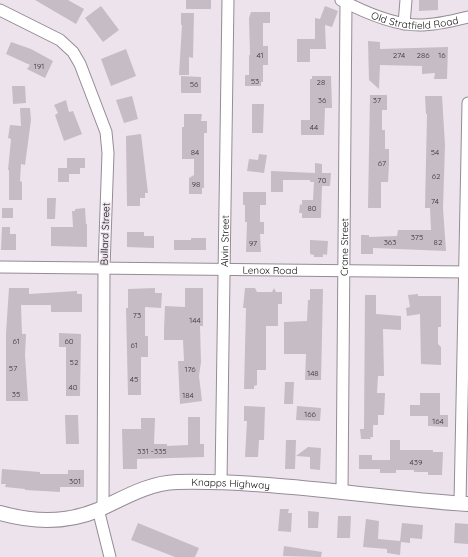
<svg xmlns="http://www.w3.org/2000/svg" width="468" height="557" font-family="Quicksand,sans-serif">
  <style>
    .building { fill: #c5bcc5 }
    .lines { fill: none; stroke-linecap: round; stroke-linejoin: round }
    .minor-casing { stroke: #958c94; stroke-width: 13 }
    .tertiary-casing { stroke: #958c94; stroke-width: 16 }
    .minor { stroke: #fff; stroke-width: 11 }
    .tertiary { stroke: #fff; stroke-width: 14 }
    .labels { text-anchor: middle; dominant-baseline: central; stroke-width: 3; stroke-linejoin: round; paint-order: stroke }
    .number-label { font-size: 8px; fill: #3c373c }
    .street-label { font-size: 10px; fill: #0e0b0e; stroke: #ede3ed }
  </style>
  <rect width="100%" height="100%" fill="#ede3ed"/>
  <path class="building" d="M35 0H68L84 9 76 24Z
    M186 0H211V9H186Z
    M419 0H438V10L419 11Z
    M101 6 119 30 103 42 85 18Z
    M325 6 338 11 332 27 325 25 326 49H310V62H297V39H315V18L320 19Z
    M251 12H270V23H263V46H268V65H263V82H261V86H245V75H249V55H250L249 18Z
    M181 13H194L193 58 189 57V75H179L182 25H181Z
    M368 41 380 42V49L448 47 447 79H434L435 73 422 74V66L380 65 379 89 369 80Z
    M11 42 31 49 53 61 45 78 27 69 30 65 6 54Z
    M126 49 136 76 111 86 101 59Z
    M181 76 201 77V93H181Z
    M312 76H331L332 108H325L324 135H301V120H310V79H312Z
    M12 86H25L26 103 13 104Z
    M370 95H387V110H382V130H385V149H389V164L388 182H381V208H368Z
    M132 96 138 119 124 123 116 100Z
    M425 96H442L445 145 443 208 446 251 373 248V254H361V235H369V237L397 236 398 230H431L430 208H425L427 114H426Z
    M66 100 69 112 73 111 82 134 64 141 55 115 58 113 54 105Z
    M252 104H264L263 133H252Z
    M20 108H30L31 120 25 165 21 164 20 181 22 182V200H9V170H8L11 139 8 138 10 125 21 126Z
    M184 114H202L201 121H207V133H204V188H202V194H189V178L194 175V159H182V127H184Z
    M141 134 148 193H145V198H140V206H127L126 136Z
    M259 154 267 155 264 173 247 171 249 159 258 160Z
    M67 158H85V168H80V174H69V182H58V168H67Z
    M315 163 322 164V173H331L330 186H322L321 218H302V213H299L300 204 302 205V200H313L314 182H310V180H283V192H271V171L315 173Z
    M243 192H266V205H260V222H264V234H260L261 252H246L247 222H245V205H243Z
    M47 198H56L55 219H47Z
    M2 208H13V218H2Z
    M85 208 86 224H87V247L51 246V227H73L72 211H75V209Z
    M2 227H10V234H16V250H1Z
    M127 232H144V236H154V248L127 247Z
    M191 238H206V250H174V240H191Z
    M310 240 328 241 327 255 323 254V257H314V255L310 254Z
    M9 288H29V294L77 291V294H82V312H51V305H21L22 334H26L25 355 28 401H6V333Z
    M155 288V293H162L161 308 145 307V336H148V357H141V395H128L126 308H128V289Z
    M185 288H203V326H200L201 362 199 376 202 401 180 404 178 361H184L183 340H164V330L165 306 185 307Z
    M245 288H255L257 292H272L274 288 276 292H282V304H278V326H266V370H257V385L254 386V389H244L246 308H243Z
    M310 289H323L321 380H305L306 354H284V322L307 321 308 300H310Z
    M418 294V296H441V327H438V344L441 347V365L421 364 420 314 407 316 406 308 410 307 408 295Z
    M365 295H376V314L401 316V330L383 329 384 376H378L377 393H385L384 415H378V425H373V437H370L371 439H361L360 429H364Z
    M59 333 81 334 80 396H66V347H59Z
    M285 382H294L293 404H284Z
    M420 393H440V415H448V427L428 426V416H410V405H420Z
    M244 406 265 407 264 440H259L258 457H245L247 421H244Z
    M297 406 321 408 320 421 296 420Z
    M65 415H78L79 444H66Z
    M188 417H200V444H204V457L137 459V469H123L122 429H141V418H155L154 444H167V446L188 445Z
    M286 440H296L295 469H285Z
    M390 440H400V450H433V452H443L442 475H428V472H414V470H396V473H380V469H359V455H372V460H390Z
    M308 447 321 448 320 470 310 469V457L296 456Z
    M2 469 40 472V474H68V470H84V487H60V492L25 490V489L5 487 6 484H1Z
    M280 509H289L288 513H292L291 532 278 531Z
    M308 511 319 512 318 528H308Z
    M338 516H351L350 538H337Z
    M366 519 379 521 378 539 400 541 402 523 423 525 422 539 410 538V543L401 542 400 555 387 553V549L363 547Z
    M138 523 199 548 195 557H175L131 540Z
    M455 523 468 524V544L454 543Z
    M284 546 322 552 321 557 283 556Z"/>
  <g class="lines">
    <defs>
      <g id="minor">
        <path id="s1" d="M341 0C364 12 393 25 419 25 435 25 452 21 468 17"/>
        <path d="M0 10 60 40 73 52 80 64 106 132 108 153 104 268 103 507"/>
        <path d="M404 24 406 0"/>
        <path id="s2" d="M0 267 468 272"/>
        <path id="s3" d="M221 482 228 0"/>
        <path id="s4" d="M342 492 346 3"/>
        <path d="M460 503 468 103"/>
        <path d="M98 509 110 557"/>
      </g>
      <g id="tertiary">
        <path id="s5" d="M0 513C32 522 67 523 98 510 124 498 148 483 177 482 275 480 371 498 468 504"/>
      </g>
    </defs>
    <use href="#minor" class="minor-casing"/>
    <use href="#tertiary" class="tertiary-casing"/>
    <use href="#minor" class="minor"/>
    <use href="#tertiary" class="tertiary"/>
  </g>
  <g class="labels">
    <g class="number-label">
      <text x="260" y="55">41</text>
      <text x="399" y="55">274</text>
      <text x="423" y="55">286</text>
      <text x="442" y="55">16</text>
      <text x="39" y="66">191</text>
      <text x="255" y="81">53</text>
      <text x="321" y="82">28</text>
      <text x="194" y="84">56</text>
      <text x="322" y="100">36</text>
      <text x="377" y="100">37</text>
      <text x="314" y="127">44</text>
      <text x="195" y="152">84</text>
      <text x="435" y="152">54</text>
      <text x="382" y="163">67</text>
      <text x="436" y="176">62</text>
      <text x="322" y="180">70</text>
      <text x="196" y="184">98</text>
      <text x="435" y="201">74</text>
      <text x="312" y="208">80</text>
      <text x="417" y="237">375</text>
      <text x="390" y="242">363</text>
      <text x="438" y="242">82</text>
      <text x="253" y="243">97</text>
      <text x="137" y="315">73</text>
      <text x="195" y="320">144</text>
      <text x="16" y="341">61</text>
      <text x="69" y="341">60</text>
      <text x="134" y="345">61</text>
      <text x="74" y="362">52</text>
      <text x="13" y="368">57</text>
      <text x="190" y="369">176</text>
      <text x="313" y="373">148</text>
      <text x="134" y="379">45</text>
      <text x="73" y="387">40</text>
      <text x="16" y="394">35</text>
      <text x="188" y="395">184</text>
      <text x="310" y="414">166</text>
      <text x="438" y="421">164</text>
      <text x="152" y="451">331 -335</text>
      <text x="416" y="462">439</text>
      <text x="75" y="481">301</text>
    </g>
    <g class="street-label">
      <text stroke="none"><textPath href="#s1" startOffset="78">Old Stratfield Road</textPath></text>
      <text transform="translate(105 234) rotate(-88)">Bullard Street</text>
      <text stroke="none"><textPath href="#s3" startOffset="241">Alvin Street</textPath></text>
      <text stroke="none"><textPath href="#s4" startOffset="245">Crane Street</textPath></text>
      <text stroke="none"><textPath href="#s2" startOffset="270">Lenox Road</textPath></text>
      <text stroke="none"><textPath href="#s5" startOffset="238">Knapps Highway</textPath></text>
    </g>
  </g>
</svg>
